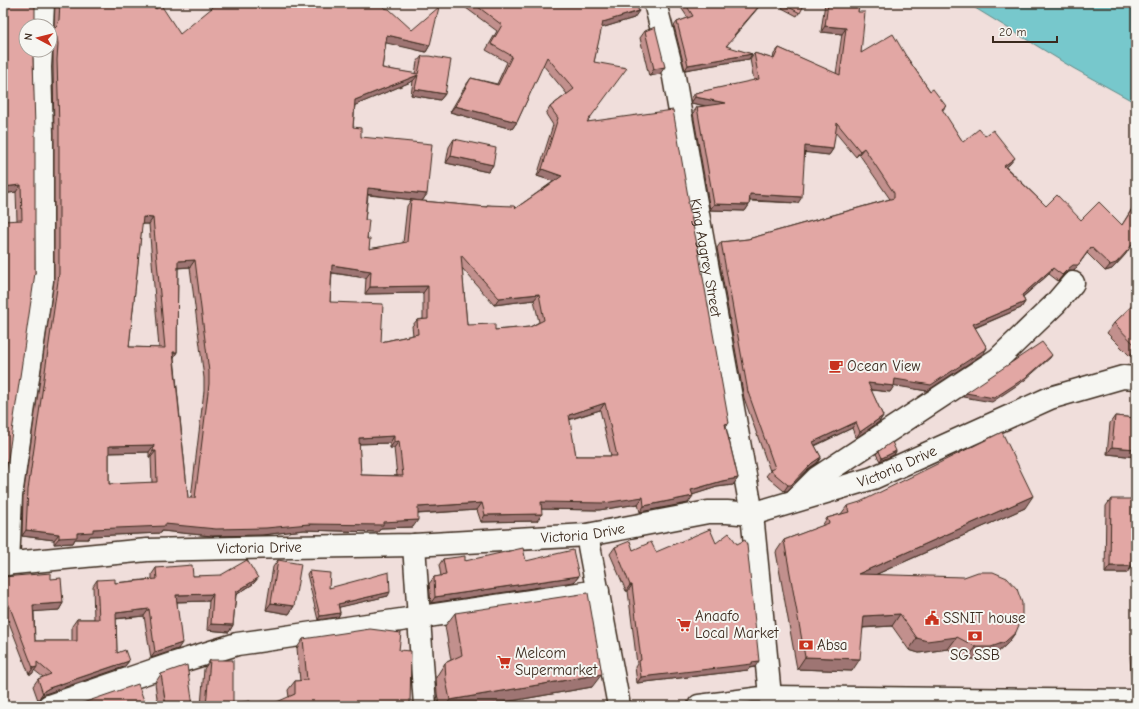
<svg xmlns="http://www.w3.org/2000/svg" width="1139" height="709" font-family="'Comic Neue',sans-serif">
  <style>
    .water { fill: #77c8cc; stroke: #5f8986 }
    .lines { fill: none; stroke-linecap: round; stroke-linejoin: round }
    .minor-casing { stroke: #3b2a1e; stroke-width: 25 }
    .minor { stroke: #f6f6f2; stroke-width: 22 }
    .wall { fill: #c2908d; stroke: #3b2a1e; fill-rule: evenodd }
    .shaded-wall { fill: #9e7573; stroke: #3b2a1e }
    .building { fill: #e2a7a4; stroke: #3b2a1e; fill-rule: evenodd }
    .labels { text-anchor: middle; dominant-baseline: central; stroke-width: 4; stroke-linejoin: round; paint-order: stroke }
    .street-label { font-size: 15px; fill: #3b2a1e; stroke: #f6f6f2 }
    .poi-label { font-size: 15px; fill: #3b2a1e; stroke: #f6f6f2; text-anchor: start }
  </style>
  <rect width="100%" height="100%" fill="#f0dedb"/>
  <filter id="ink" filterUnits="userSpaceOnUse"><feTurbulence type="fractalNoise" baseFrequency=".025" numOctaves="2"/><feDisplacementMap in="SourceGraphic" scale="8" xChannelSelector="R" yChannelSelector="G"/><feConvolveMatrix kernelMatrix="1 2 1 2 8 2 1 2 1" color-interpolation-filters="sRGB"/></filter>
  <g filter="url(#ink)">
    <path class="water" d="M967 3H1136V103L1073 68Z"/>
    <g class="lines">
      <defs>
        <g id="minor">
          <path id="s1" d="M655 3 674 77 694 192 752 514 771 706"/>
          <path d="M42 26 43 3"/>
          <path d="M794 501 817 478 998 359 1055 304 1073 283"/>
          <path d="M587 535 619 706"/>
          <path d="M414 545 425 706"/>
          <path id="s2" d="M3 564 147 550 289 547 414 545 587 535 708 512H727L752 514 873 478 1050 398 1123 377 1136 378"/>
          <path d="M8 564 11 496 42 281V134L40 67 41 50"/>
          <path d="M49 706 172 664 237 644 313 633 598 591"/>
          <path d="M699 706 770 697 1136 701"/>
        </g>
      </defs>
      <use href="#minor" class="minor-casing"/>
      <use href="#minor" class="minor"/>
    </g>
    <path class="wall" d="M3 3 26 26 33 59 35 273 17 220 16 192 3 194Z
      M55 3H150L156 9 180 34 384 8 430 45 426 52 386 42 382 68 415 74 417 62 422 56 445 94 440 100 411 95 413 81 355 105 353 127 361 137 427 194 422 201 486 207 487 205 516 208 554 181 537 176 553 125 546 114 550 107 567 94 543 65 517 122 512 129 450 112 466 85 471 78 497 84 507 62 486 50 497 31 462 5 461 3H635L634 18 601 28 594 62 588 122 688 204 726 427 738 478 733 485 717 487 692 495 688 503 640 512 638 504 599 510 541 509 537 521 481 522 477 510 418 514 413 527 381 528 378 532 304 530 262 535 212 536 162 531 161 533 90 536 88 539H75L73 543 54 544V540L22 536 23 497 54 281V134L53 67V51L52 44 50 42V31L54 29V27ZM368 195 415 200H411L407 206 403 243 369 249 365 220ZM142 224H149L159 348 129 347ZM190 267 204 378V391L191 498H188L174 357 177 352 178 268ZM462 268 494 305 534 300 539 322 530 327 495 330 467 325ZM332 273 366 278 365 294 423 293V319L417 320 412 326 413 335 381 342 330 302ZM600 410 611 456H576L569 420ZM390 443V448H394L397 476 361 475 359 444ZM149 452V457H151L152 483 109 484V453Z
      M678 3H758L760 5 757 9 734 35 726 47 752 54 749 59 685 70 674 26 677 22 688 18Z
      M785 3H805L797 16 782 8Z
      M825 3H859L858 12 861 53 906 56 930 91 946 106 942 111 963 142 985 136 1010 164 1006 167 1046 206 1081 220 1122 225 1136 202V238L1125 255 1112 269 1105 271 1087 253 1074 271H1068L1058 281 1049 274 1023 297 1025 302 1021 308 975 328 987 348 983 354 927 391 894 385 890 392 871 390 883 416 879 422 856 438 852 428 815 446 821 457 817 463 808 469 787 491H784L766 476 770 471 744 398 717 248 721 242 748 239 890 199 859 154 856 157 835 132 833 149 829 155 805 152 798 203 750 201 749 205 745 211 710 210 693 113 697 107 706 106 691 103V99L695 93 754 81 750 59 754 53 773 59 774 54 779 48 836 74 842 34 821 32Z
      M645 31 660 74 649 76 640 38Z
      M454 139 493 165 488 172 446 163 449 147Z
      M1136 302V358L1130 356 1107 333 1114 323Z
      M1115 416 1136 418V457L1107 454 1110 423Z
      M879 451H896L894 455 880 461 876 454Z
      M1111 499 1127 573H1105L1106 506Z
      M847 506 1025 508 875 575 1016 632 1007 644 996 654 983 659H967L948 649 919 653 909 650 892 626 863 628 852 671 797 669 776 552 784 540 822 526 827 518 841 514Z
      M615 547 633 550 656 552 755 667 749 668 748 670 637 683 635 667 637 664 628 591H626L610 554Z
      M443 559 465 561H526L579 576 574 582 431 603 429 584 434 577 441 576 439 565Z
      M278 560 294 606 289 614 266 610 273 567Z
      M156 568 193 576 258 578 253 584 236 595 233 625 229 632 207 630 209 601 177 602 178 649 151 658 144 616 116 619 117 653 129 661 124 667 45 694 40 697 38 700 33 686 38 679 43 677 34 670 32 674H29L3 607V577L51 579 63 603 59 610 34 611 35 641H72V626L77 619H94L93 586 97 580 115 583 152 579V574Z
      M309 571 329 588 388 596 339 607 340 613 338 617 318 620 307 574Z
      M455 613 592 687 483 706H439L437 693 436 677 445 663 451 660 445 626Z
      M1136 638V689L1132 688 1130 656 1136 648Z
      M303 639 399 650 289 697 288 690 295 681H300L297 648Z
      M210 660 233 704 251 706H201L204 669Z
      M161 674 193 706H158L155 683Z"/>
    <path class="shaded-wall" d="M760 5 757 9 731 40 734 35Z
      M639 11 634 18 598 29 603 22Z
      M825 26 846 28 842 34 821 32Z
      M50 32 53 33 50 37Z
      M387 35 430 45 426 52 382 42Z
      M752 54 749 59 685 70 688 65Z
      M665 67 660 74 649 76 654 69Z
      M418 75 413 81 351 107 355 100Z
      M415 89 445 94 440 100 411 95Z
      M695 97 726 103 722 109 691 103Z
      M455 106 517 122 512 129 450 112Z
      M805 146 833 149 829 155 801 152Z
      M864 148 859 154 856 157 860 151Z
      M451 156 493 165 488 172 446 163Z
      M1015 158 1010 164 1000 172 1004 166Z
      M542 169 562 176 558 183 537 176Z
      M21 185 16 192 3 194V187Z
      M368 188 427 194 422 201 364 194Z
      M750 194 802 197 798 203 746 200Z
      M714 204 749 205 745 211 710 210Z
      M143 217 153 218 149 224H138Z
      M1091 247 1074 271H1068L1058 281 1068 269Z
      M1129 249 1125 255 1112 269 1105 271 1110 265Z
      M195 260 190 267 173 268 178 261Z
      M332 265 371 271 366 278 327 272Z
      M1053 268 1049 274 1018 301 1022 295Z
      M428 286 423 293 365 294 370 287Z
      M539 294 534 300 494 305 499 298Z
      M1025 302 1021 308 969 330 973 324Z
      M1136 347V358L1130 356Z
      M987 348 983 354 927 391 891 385 895 379Z
      M173 352H177L173 359Z
      M1052 355 1050 358 1025 380 992 402 963 397 966 393Z
      M868 383 894 386 890 392 864 389Z
      M605 403 600 410 564 421 569 415Z
      M883 416 879 422 856 438 860 432Z
      M856 422 852 428 809 448 813 442Z
      M729 423 724 429 725 424Z
      M394 436 390 443 354 444 359 438Z
      M399 441 394 448H390L394 442Z
      M154 445 149 452 104 453 109 446Z
      M1112 447 1136 449V457L1107 454Z
      M153 451H156L151 457H149Z
      M896 451 894 455 880 461 882 458Z
      M821 457 817 463 808 469 787 491H784L788 485 812 463Z
      M738 478 733 485 717 487 686 497 691 490 722 481Z
      M693 496 688 503 640 512 644 506Z
      M1033 496 1025 508 850 586 858 574Z
      M643 497 638 504 599 510 537 509 541 502Z
      M482 503 477 510 413 514 418 507Z
      M542 514 537 521 481 522 485 515Z
      M418 520 413 527 381 528 378 532 304 530 262 535 212 536 162 531 161 533 90 536 88 539H75L73 543 54 544 59 538 93 529 165 524H309Z
      M26 530 59 534 54 540 22 536Z
      M1110 566H1132L1127 573H1105Z
      M579 576 574 582 431 603 435 597Z
      M258 578 253 584 231 598 236 592Z
      M630 585H632L628 591H626Z
      M390 592 388 596 336 608 338 604Z
      M213 594 209 601 171 602 176 595Z
      M63 603 59 610 29 612 33 605Z
      M271 603 294 606 289 614 266 610Z
      M149 609 144 616 112 619 116 613Z
      M340 613 338 617 318 620 320 616Z
      M900 614 892 626 855 628 864 616Z
      M211 624 233 625 229 632 207 630Z
      M1016 632 1007 644 996 654 983 659H967L976 647Z
      M957 637 948 649 919 653 909 650 917 638Z
      M182 643 178 649 151 658 155 652Z
      M805 657 860 659 852 671 797 669Z
      M129 661 124 667 45 694 40 697 44 691 49 688Z
      M759 661 755 667 749 668 748 670 637 683 641 677Z
      M37 667 32 674H29L33 668Z
      M602 674 592 687 483 706H445L450 700Z
      M1136 683V689L1132 688Z"/>
    <path class="building" d="M3 3H35V18L36 24 38 26H26V50H33V59L35 127V273L4 487 3 507V221L22 220 21 185 3 187Z
      M60 3H150L156 9 161 5 180 34 218 3H383L384 8 389 9 412 30 439 7 430 45 387 35 382 68 418 74 422 56H429L451 60 445 94 415 89 418 75 355 100 353 127 361 128V137L432 144 427 194 368 188 365 220H369L367 239H370L369 249 407 242 411 200 487 207V205L514 206 516 208 562 176 542 169 558 118 550 107 574 89 547 57 517 122 455 106 471 78 498 85 512 56 491 44 502 25 473 3H635L639 11 603 22 594 62 627 68 587 122 673 110 689 202H688L697 244 729 423 725 424 738 478 722 481 691 490 693 496 644 506 643 497 604 503 541 502 542 514 485 515 482 503 418 507V520L383 522V525L309 524 266 528 216 529 165 524V526L93 529V532L77 533V537L59 538V534L26 530 28 490 59 274V127L57 60 58 44 57 37 53 33 50 32V31L53 30 57 26 59 20ZM143 217 153 218 165 348 129 347ZM461 255 499 298 539 294 544 320 530 327 495 330V324L467 325ZM195 260 209 372V384L195 498H188L173 352H177L178 261ZM332 265 371 271 370 287 428 286V319L417 320 418 334 381 342 383 304 330 302ZM605 403 617 456H576L569 415ZM394 436V442L399 441 403 476 361 475 359 438ZM154 445 153 451H156L157 482 109 484V446Z
      M685 3H758L760 5 734 35 735 36 726 46 752 54 688 65 677 22 693 16Z
      M786 3H805L800 13 785 5Z
      M828 3H859L858 12H865L861 53 893 34 906 56 930 91 933 89 946 106 942 109 963 142 979 129 985 136 993 130 1015 158 1004 166 1042 202 1046 206 1057 195 1081 220 1099 202 1122 225 1136 203V238L1129 249 1116 263 1110 265 1091 247 1078 265H1073L1068 269 1062 275 1053 268 1022 295 1025 302 973 324 987 348 931 385 895 379 894 386 868 383 883 416 860 432 856 422 813 442 821 457 812 463 791 485H788L770 470 775 468 748 392 721 242 748 239 894 198V193L864 148 860 151 837 123 833 149 805 146 802 197 750 194 749 205 714 204 697 107 726 103 695 97V93L759 79 754 53 774 59 779 48 840 75 846 28 825 26Z
      M655 27 665 67 654 69 645 31Z
      M454 139 496 148 493 165 451 156Z
      M1136 302V346L1114 323Z
      M1042 342 1052 355 1028 376 994 398 966 393Z
      M1115 416 1136 418V449L1112 447Z
      M1002 432 1033 496 858 574 964 577 978 572H993L1007 578 1017 589 1022 603V618L1016 632 1005 642 991 647H976L957 637 927 641 917 638 900 614 864 616 860 659 805 657 784 540 829 523 827 518 849 512 847 506 860 502Z
      M892 442 896 451 882 458 879 451Z
      M1111 499H1133L1132 566H1110Z
      M710 529 716 543 729 533 737 544 745 540 747 545 759 661 752 662V664L641 677 639 661 641 660 632 585H630L615 547 630 541 633 550 651 542 656 552Z
      M523 548 526 561 573 550 579 576 435 597 434 577 446 575 443 559 465 556V561Z
      M247 560 258 578 236 592 233 625 211 624 213 594 176 595 182 643 155 652 149 609 116 613 117 653 125 650 129 661 49 688 44 691 43 694 38 679 51 674 37 662V667L33 668 3 589V577L51 573V579L61 578 63 603 33 605 35 641H77V619H99L97 580 115 579V583L157 579 156 568 192 565 193 576 221 575Z
      M278 560 301 564 294 606 271 603Z
      M309 571 330 573 329 588 389 572 390 592 338 604 340 613 320 616Z
      M588 593 602 674 450 700 446 680 445 663 462 655 455 613Z
      M370 629 401 633 399 650 411 651 410 706H268L295 694V681L307 680 303 639Z
      M3 655 5 685 3 686Z
      M210 660H233V704L250 701 251 706H206Z
      M187 665 193 706H166L161 674Z
      M138 684 146 706H74Z
      M752 702H760V706H720Z"/>
  </g>
  <defs>
    <symbol id="cafe-bare" viewBox="-9 -9 18 18"><path d="M-5.5-4.5H6V0H3Q3 3.5 0 3.5H-2.5Q-5.5 3.5-5.5 0ZM3-3.2v2h1.7v-2ZM-6 4.5H4V6H-6Z" fill="#c8321e" stroke="#f6f6f2" stroke-width="2.5" paint-order="stroke"/></symbol>
    <symbol id="civic-bare" viewBox="-9 -9 18 18"><path d="M-.6-6.5H3V-4.5H.6V-3L4-1V1h2V6H-6V1h2V-1L-.6-3ZM-1.2 2.5V6h2.4V2.5Z" fill="#c8321e" stroke="#f6f6f2" stroke-width="2.5" paint-order="stroke"/></symbol>
    <symbol id="supermarket-bare" viewBox="-9 -9 18 18"><path d="M-6-5.5h2.5l.6 2H6L4.5 2H-2.5L-4.4-4H-6ZM-1.5 3.2a1.3 1.3 0 1 0 .1 0ZM3 3.2a1.3 1.3 0 1 0 .1 0Z" fill="#c8321e" stroke="#f6f6f2" stroke-width="2.5" paint-order="stroke"/></symbol>
    <symbol id="bank-bare" viewBox="-9 -9 18 18"><path d="M-6-4H6V4H-6ZM0-2.3a2.3 2.3 0 1 0 0 4.6a2.3 2.3 0 1 0 0-4.6Z" fill="#c8321e" stroke="#f6f6f2" stroke-width="2.5" paint-order="stroke"/></symbol>
  </defs>
  <g fill-rule="evenodd">
    <use href="#cafe-bare" x="826" y="356" width="20" height="20"/>
    <use href="#civic-bare" x="922" y="608" width="20" height="20"/>
    <use href="#supermarket-bare" x="674" y="615" width="20" height="20"/>
    <use href="#bank-bare" x="965" y="626" width="20" height="20"/>
    <use href="#bank-bare" x="796" y="635" width="20" height="20"/>
    <use href="#supermarket-bare" x="494" y="652" width="20" height="20"/>
  </g>
  <g class="labels">
    <g class="street-label">
      <text stroke="none"><textPath href="#s1" startOffset="260">King Aggrey Street</textPath></text>
      <text stroke="none"><textPath href="#s2" startOffset="905">Victoria Drive</textPath></text>
      <text stroke="none"><textPath href="#s2" startOffset="581">Victoria Drive</textPath></text>
      <text stroke="none"><textPath href="#s2" startOffset="257">Victoria Drive</textPath></text>
    </g>
    <g class="poi-label">
      <text x="847" y="366">Ocean View</text>
      <text x="695" y="616">Anaafo<tspan x="695" dy="17">Local Market</tspan></text>
      <text x="943" y="618">SSNIT house</text>
      <text x="817" y="645">Absa</text>
      <text x="515" y="653">Melcom<tspan x="515" dy="17">Supermarket</tspan></text>
      <text x="975" y="655" text-anchor="middle">SG SSB</text>
    </g>
  </g>
  <rect width="1139" height="709" fill="none" stroke="#f6f6f2" stroke-width="16"/>
  <rect x="8" y="8" width="1123" height="693" fill="none" stroke="#3b2a1e" stroke-width="1.5" filter="url(#ink)"/>
  <g transform="translate(38 38) rotate(277)"><circle r="19" fill="#f6f6f2" stroke="#aba49d"/>
  <path d="M0-3L7 15L0 10L-7 15Z" fill="#c8321e"/>
  <text y="-6" font-size="11" font-weight="bold" text-anchor="middle" fill="#3b2a1e">N</text>
  </g>
  <path d="M993 36v6h64v-6" fill="none" stroke="#3b2a1e" stroke-width="2"/>
  <text x="999" y="36" font-size="12" fill="#3b2a1e" stroke="#f6f6f2" stroke-width="3" paint-order="stroke">20 m</text>
</svg>
